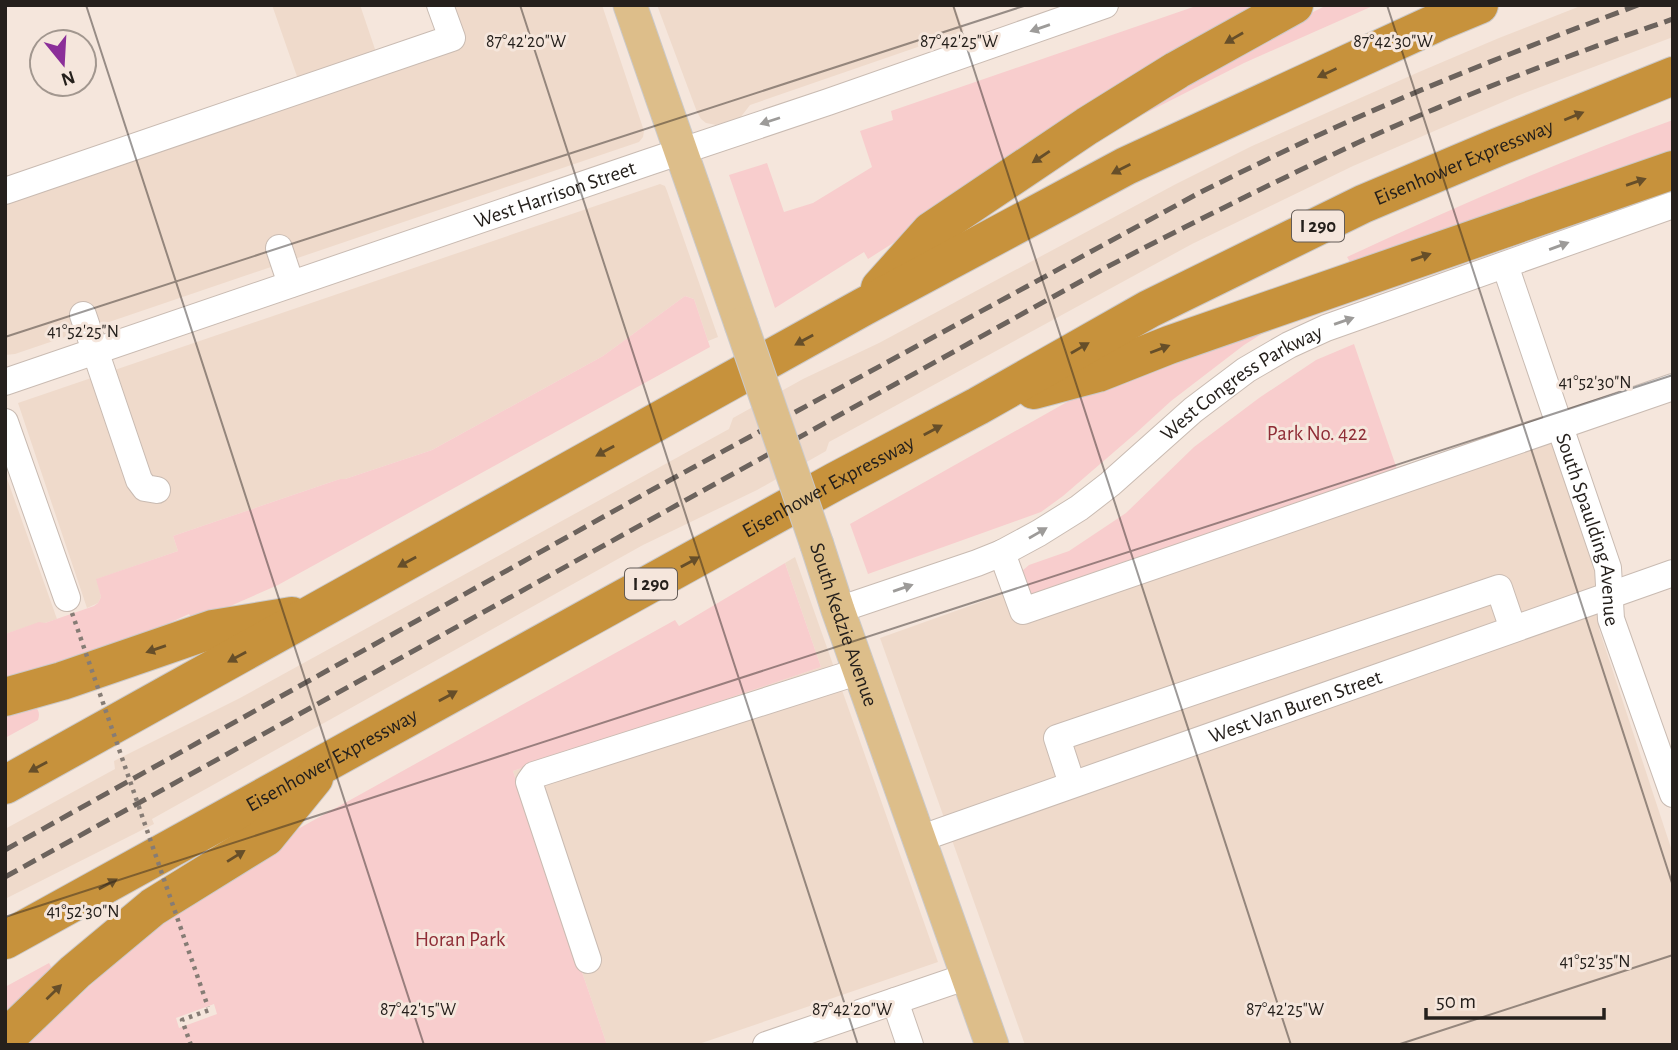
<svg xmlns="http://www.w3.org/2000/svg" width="1678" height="1050" font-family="'Alegreya Sans',sans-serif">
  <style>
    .built { fill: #efdacb }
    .green { fill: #f8cdcd; fill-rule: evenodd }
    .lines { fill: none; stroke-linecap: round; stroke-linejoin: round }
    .minor-casing { stroke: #c9bbb2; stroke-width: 28 }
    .major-casing { stroke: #cbc9c9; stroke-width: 35 }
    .highway-casing { stroke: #cbc9c9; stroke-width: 40 }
    .path { stroke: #867c75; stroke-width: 4.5; stroke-dasharray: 3.5 5; stroke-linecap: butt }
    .minor { stroke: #fff; stroke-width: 26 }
    .major { stroke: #ddbe8a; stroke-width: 33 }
    .highway { stroke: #c7923c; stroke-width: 38 }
    .rail { stroke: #6c635d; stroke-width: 5; stroke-dasharray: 14 7; stroke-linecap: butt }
    .major-bridge-casing { stroke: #cbc9c9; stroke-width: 35; stroke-linecap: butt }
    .path-bridge { stroke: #867c75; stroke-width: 4.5; stroke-dasharray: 3.5 5; stroke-linecap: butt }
    .major-bridge { stroke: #ddbe8a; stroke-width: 33 }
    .oneway { fill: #9d9b99 }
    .oneway2 { fill: #664e29 }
    .ticks { fill: none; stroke: #25201c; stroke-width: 2; stroke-opacity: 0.45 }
    .labels { text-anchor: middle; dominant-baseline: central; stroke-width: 6; stroke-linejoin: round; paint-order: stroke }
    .shield { fill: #f5e6dc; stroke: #635b56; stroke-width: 2 }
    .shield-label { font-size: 19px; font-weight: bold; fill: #25201c }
    .street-label { font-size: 21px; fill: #25201c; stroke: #f5e6dc }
    .park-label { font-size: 21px; fill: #8f2d36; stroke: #f5e6dc }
    .ticks-label { font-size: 18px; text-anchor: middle; fill: #25201c; stroke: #f5e6dc; stroke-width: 6; stroke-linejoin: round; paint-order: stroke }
  </style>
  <rect width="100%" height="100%" fill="#f5e6dc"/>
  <path class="built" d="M272 5H360L378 58 451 38 440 5H602L644 131 643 137 639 142 15 354 5 355V191L300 85Z
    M657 5H954L964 31 750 105 740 118 716 125 706 123 701 119 697 112Z
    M1583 5H1673V37L1517 96 1439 129 1353 166 1192 244 829 442 826 451 757 490 643 545 152 819 154 824 138 832 5 899V829L115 769 114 761 240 698 729 429 733 418 803 379 879 343 1176 184 1252 146 1419 72 1499 38Z
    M660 184 665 186 667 191 718 337 708 341 694 299 685 296 603 356 432 450 345 479H340L173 536 178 551 97 579 101 597 98 603 87 608 18 403Z
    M1551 429 1601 574 1599 629 1673 854V1045H1025L880 638 1006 593 994 572 1007 566 1023 610Z
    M5 473 57 619 45 623H38L5 634Z
    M795 557 938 962 696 1045H607L513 771 821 667 785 563Z"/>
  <path class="green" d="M1199 5H1269L868 259 864 252 775 308 729 175 767 163 784 212 813 203 872 167 860 131 893 120 891 111Z
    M1327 5H1375L1244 63 1144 114 1140 106 1267 35Z
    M1673 120V158L1353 267 1347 257C1454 207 1562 160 1673 120Z
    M685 296 694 299 710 347 278 585 194 622 189 614 147 633 5 682V634L39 622 45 623 94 606 98 603 101 597 96 579 178 551 173 536 340 479H345L432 450 603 356Z
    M1276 325 1244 345 1171 401 1136 433 1063 496 1041 512 868 574 850 524 1083 393Z
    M1354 344 1398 472 1039 594 1026 593 1022 571 1029 565 1069 551 1126 513 1194 447 1259 398 1316 360Z
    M785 563 821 667 513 771 607 1045H15L71 991 79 996 147 932 278 840 675 620 679 626ZM214 1004 217 1014 179 1028 176 1018Z
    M34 705C39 710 40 714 38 720L5 738V712Z
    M49 963 56 976 5 1024V987Z"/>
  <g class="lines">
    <defs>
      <g id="minor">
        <path d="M5 191 452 38 440 5"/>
        <path d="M279 248 291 284"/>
        <path id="s1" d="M1505 265 1608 568 1611 619 1673 794"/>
        <path d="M83 315 139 480 145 488 157 490"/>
        <path id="s2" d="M5 382 649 162 828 102 1105 5"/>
        <path d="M5 422 67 598"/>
        <path d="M1002 553 1023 611 1673 387"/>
        <path id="s3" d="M838 610 977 563 1002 553 1039 533 1079 508 1110 484 1193 410 1246 370 1289 345 1326 328 1673 205"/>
        <path d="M1072 784 1057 738 1499 588 1513 629"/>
        <path id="s4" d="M919 839 1673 573"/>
        <path d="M588 960 529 782 534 775 860 671"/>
        <path d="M895 1001 910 1045"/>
        <path d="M766 1045 968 976"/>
      </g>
      <g id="major">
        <path d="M630 5 741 324"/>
        <path id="s5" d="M817 545 838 610 992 1045"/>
      </g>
      <g id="highway">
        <path d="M880 288 931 231 1087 126 1177 70 1294 5"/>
        <path d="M1034 390 1098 373 1169 345 1673 170"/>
        <path d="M5 697 62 681 213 629 292 616"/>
        <path d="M5 785 863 307 1126 166 1438 22 1479 5"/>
        <path id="s6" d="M5 940 836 481 978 406 1149 309 1363 204 1498 147 1673 76"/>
        <path d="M5 1039 75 972 153 907 266 837 314 778"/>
      </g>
    </defs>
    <use href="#minor" class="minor-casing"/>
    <use href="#major" class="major-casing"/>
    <use href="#highway" class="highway-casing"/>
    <path class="path" d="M191 1045 182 1020 209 1010 208 1007"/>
    <use href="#minor" class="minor"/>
    <use href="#major" class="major"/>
    <use href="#highway" class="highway"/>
    <path class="rail" d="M5 850 648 492 1199 193C1263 161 1327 130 1393 102 1474 67 1556 36 1638 5
      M5 877 1105 268C1188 225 1272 183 1357 143 1460 96 1566 56 1673 19"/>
    <defs>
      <path id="major-bridge" d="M741 324 817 545"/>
    </defs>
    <use href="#major-bridge" class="major-bridge-casing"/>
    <path class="path-bridge" d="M72 613 208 1007"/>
    <use href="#major-bridge" class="major-bridge"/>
  </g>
  <defs><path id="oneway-solid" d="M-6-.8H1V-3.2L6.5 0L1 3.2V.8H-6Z" transform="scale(1.75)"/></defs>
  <g class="oneway">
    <use href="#oneway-solid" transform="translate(1040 28) rotate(161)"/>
    <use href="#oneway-solid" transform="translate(770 121) rotate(162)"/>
    <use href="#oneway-solid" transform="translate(1559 246) rotate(-20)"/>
    <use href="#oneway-solid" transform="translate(1344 321) rotate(-19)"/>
    <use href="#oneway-solid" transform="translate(1038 533) rotate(-30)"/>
    <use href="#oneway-solid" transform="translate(903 588) rotate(-19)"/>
  </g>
  <g class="oneway2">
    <use href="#oneway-solid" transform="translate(1234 38) rotate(150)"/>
    <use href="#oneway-solid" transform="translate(1327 73) rotate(155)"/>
    <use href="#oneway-solid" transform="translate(1574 116) rotate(-22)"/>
    <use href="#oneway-solid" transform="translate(1041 157) rotate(146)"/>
    <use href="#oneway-solid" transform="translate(1121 169) rotate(153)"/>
    <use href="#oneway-solid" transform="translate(1636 182) rotate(-19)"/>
    <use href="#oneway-solid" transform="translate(1421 257) rotate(-19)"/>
    <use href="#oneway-solid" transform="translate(804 340) rotate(151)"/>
    <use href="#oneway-solid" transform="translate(1080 348) rotate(-30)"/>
    <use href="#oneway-solid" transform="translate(1160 349) rotate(-21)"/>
    <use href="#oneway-solid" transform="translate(933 430) rotate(-28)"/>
    <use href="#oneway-solid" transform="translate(605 451) rotate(151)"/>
    <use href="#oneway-solid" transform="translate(407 562) rotate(151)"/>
    <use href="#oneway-solid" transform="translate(690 562) rotate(-29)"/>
    <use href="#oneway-solid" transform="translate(156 649) rotate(161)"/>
    <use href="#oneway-solid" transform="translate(237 657) rotate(151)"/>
    <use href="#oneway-solid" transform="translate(448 696) rotate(-29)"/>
    <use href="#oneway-solid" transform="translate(38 767) rotate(151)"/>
    <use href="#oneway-solid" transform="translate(236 856) rotate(-32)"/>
    <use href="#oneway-solid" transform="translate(108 884) rotate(-29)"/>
    <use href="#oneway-solid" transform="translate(54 992) rotate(-44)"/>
  </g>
  <path class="ticks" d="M86 5 424 1045M520 5 858 1045M953 5 1291 1045M1387 5 1673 886M5 337 1027 5M5 917 1673 375M1397 1045 1673 955"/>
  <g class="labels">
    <g class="shield">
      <rect x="1292" y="210.5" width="52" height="31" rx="5"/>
      <rect x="625" y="568.5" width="52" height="31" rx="5"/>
    </g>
    <g class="shield-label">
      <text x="1318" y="226">I 290</text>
      <text x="651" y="584">I 290</text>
    </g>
    <g class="street-label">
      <text stroke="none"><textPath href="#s6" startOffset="1654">Eisenhower Expressway</textPath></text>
      <text stroke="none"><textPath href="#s2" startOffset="581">West Harrison Street</textPath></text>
      <text stroke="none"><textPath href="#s3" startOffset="469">West Congress Parkway</textPath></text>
      <text stroke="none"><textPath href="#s6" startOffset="940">Eisenhower Expressway</textPath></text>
      <text stroke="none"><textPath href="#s1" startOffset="278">South Spaulding Avenue</textPath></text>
      <text stroke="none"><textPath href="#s5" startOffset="84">South Kedzie Avenue</textPath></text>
      <text stroke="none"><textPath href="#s4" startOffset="399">West Van Buren Street</textPath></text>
      <text stroke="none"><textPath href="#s6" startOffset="373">Eisenhower Expressway</textPath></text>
    </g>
    <g class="park-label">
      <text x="1317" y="433">Park No. 422</text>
      <text x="460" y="939">Horan Park</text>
    </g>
  </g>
  <g class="ticks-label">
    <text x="526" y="47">87°42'20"W</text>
    <text x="959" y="47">87°42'25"W</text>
    <text x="1393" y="47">87°42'30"W</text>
    <text x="83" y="337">41°52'25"N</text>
    <text x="1595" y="388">41°52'30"N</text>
    <text x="83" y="917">41°52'30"N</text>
    <text x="1595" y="967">41°52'35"N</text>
    <text x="418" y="1015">87°42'15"W</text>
    <text x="852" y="1015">87°42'20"W</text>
    <text x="1285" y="1015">87°42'25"W</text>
  </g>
  <rect width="1678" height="1050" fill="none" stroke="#25201c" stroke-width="14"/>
  <g transform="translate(63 63) rotate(162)"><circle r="33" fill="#f5e6dc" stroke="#a2978f" stroke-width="2"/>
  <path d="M0-5L12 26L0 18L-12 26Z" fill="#8b2f99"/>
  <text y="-10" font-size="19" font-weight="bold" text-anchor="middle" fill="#25201c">N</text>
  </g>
  <path d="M1426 1008v10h178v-10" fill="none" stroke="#25201c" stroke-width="3.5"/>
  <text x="1436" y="1008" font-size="21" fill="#25201c" stroke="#f5e6dc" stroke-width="5" paint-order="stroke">50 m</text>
</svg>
